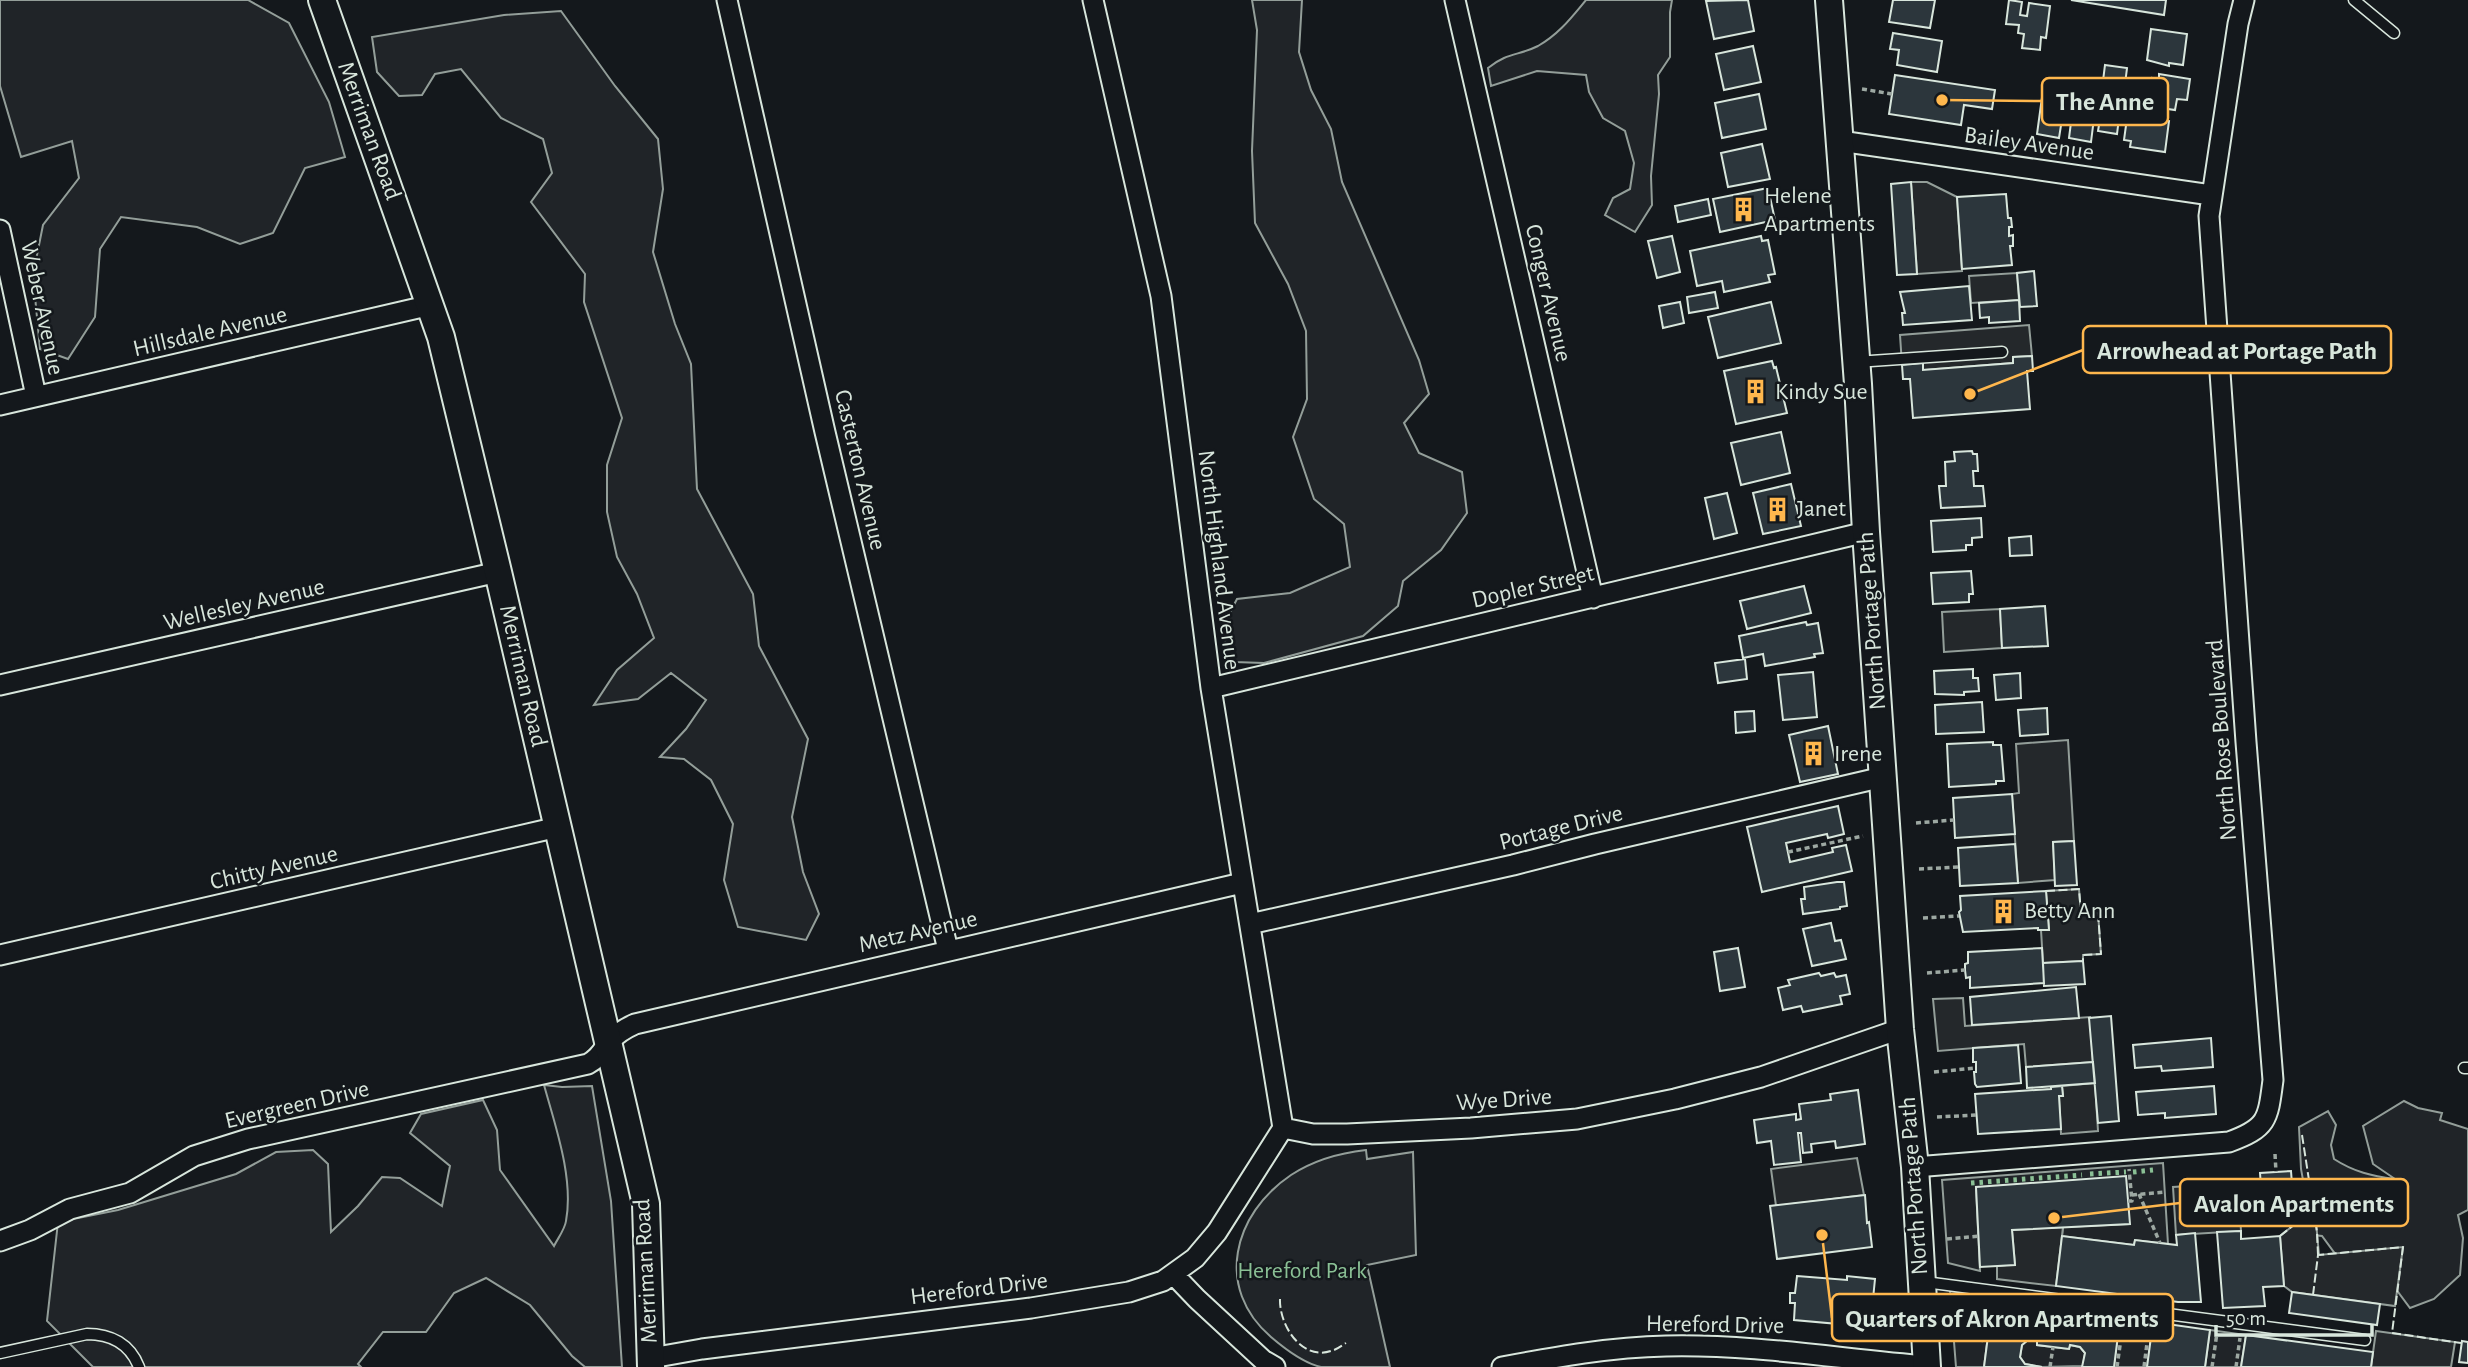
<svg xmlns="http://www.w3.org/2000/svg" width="2468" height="1367" font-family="'Alegreya Sans',sans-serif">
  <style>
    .green { fill: #202428; stroke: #939e99; stroke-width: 2 }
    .parking { fill: #24282b; stroke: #939e99; stroke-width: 2 }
    .building { fill: #2c363c; stroke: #d8e6dc; stroke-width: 2 }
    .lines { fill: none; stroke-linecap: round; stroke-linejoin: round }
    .service-casing { stroke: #d8e6dc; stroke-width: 13 }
    .minor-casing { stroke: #d8e6dc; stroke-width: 23 }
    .secondary-casing { stroke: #d8e6dc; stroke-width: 30 }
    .path { stroke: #9da8a2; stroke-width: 3.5; stroke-dasharray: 5 3.5; stroke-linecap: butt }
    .service { stroke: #14181c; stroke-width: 10 }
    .minor { stroke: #14181c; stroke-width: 19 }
    .secondary { stroke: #14181c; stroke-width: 26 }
    .hedge { stroke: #8ac095; stroke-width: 5; stroke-dasharray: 3.5 5; stroke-linecap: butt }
    .fence { stroke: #d8e6dc; stroke-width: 2; stroke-dasharray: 9 3.5; stroke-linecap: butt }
    .labels { text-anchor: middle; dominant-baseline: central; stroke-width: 5; stroke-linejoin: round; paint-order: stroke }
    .street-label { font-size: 24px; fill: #d8e6dc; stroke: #14181c }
    .poi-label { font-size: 24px; fill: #d8e6dc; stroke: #14181c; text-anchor: start }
    .park-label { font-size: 24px; fill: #8ac095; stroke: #14181c }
    .leader { fill: none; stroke: #ffb74d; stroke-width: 2.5 }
    .callout-dot { fill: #ffb74d; stroke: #14181c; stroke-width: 2.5 }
    .callout { fill: #14181c; stroke: #ffb74d; stroke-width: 2.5 }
    .callout-label { font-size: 26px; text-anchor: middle; font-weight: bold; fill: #d8e6dc }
  </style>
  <rect width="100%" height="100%" fill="#14181c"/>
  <path class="green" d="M0 0H248L289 23 329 102 345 157 305 168 273 233 240 244 197 227 121 217 100 249 95 317 68 359 40 349 33 275 43 225 79 178 72 141 21 157 0 86Z
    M1252 0H1302L1299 52 1311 90 1331 129 1342 182 1419 360 1429 394 1404 423 1419 453 1462 472 1467 513 1441 550 1403 581 1398 606 1363 636 1264 663 1234 662C1218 631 1222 628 1237 599L1290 593 1350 567 1344 524 1314 499 1293 437 1307 399 1306 331 1288 284 1255 223 1252 151 1257 30Z
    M1586 0H1672L1670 12V57L1658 75 1659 94 1651 176 1652 205 1635 232 1605 215 1613 198 1630 189 1634 163 1625 131 1603 118 1589 92 1586 75 1537 71 1491 86 1488 68C1508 52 1518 56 1538 46 1559 34 1571 18 1586 0Z
    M561 11 615 86 658 139 663 189 653 252 675 324 691 364 697 489 753 594 759 646 808 739 792 817 803 872 819 914 806 940 738 927 724 880 733 824 711 780 684 759 660 757 686 729 706 700 671 673 638 699 594 705 617 670 654 638 637 594 617 557 607 512V465L622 418 584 302 585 274 531 202 552 173 543 139 501 118 461 69 435 74 422 95 399 96 377 72 372 37 504 15Z
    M544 1085 562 1087 592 1086 611 1201 622 1367H585L572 1356 530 1305 486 1278 454 1293 426 1332H383L358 1364 361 1367H93L47 1321 58 1222 118 1210 236 1174 276 1152 313 1150 328 1164 331 1232 358 1206 382 1177 400 1178 442 1206 450 1166 410 1133 421 1114 483 1100 497 1130 500 1170 554 1246C558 1238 565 1229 566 1221 574 1178 555 1125 544 1085Z
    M2404 1101 2418 1108 2442 1113 2440 1120 2468 1129V1210L2458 1215 2463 1238 2460 1275 2434 1299 2410 1308 2378 1265 2339 1259 2322 1236 2313 1235 2301 1169 2299 1127 2328 1111 2336 1125 2331 1145 2334 1159C2354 1172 2372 1176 2395 1179L2373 1164 2363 1126Z
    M1366 1150 1367 1159 1413 1152 1416 1255 1367 1265 1390 1367C1371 1367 1339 1367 1321 1367 1303 1363 1285 1349 1271 1337 1214 1288 1233 1214 1291 1175 1314 1160 1339 1153 1366 1150Z
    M2163 1163 2168 1244 2135 1240 2134 1245 2062 1236 2063 1227 2129 1224 2128 1201 1976 1187 1980 1271 1948 1263 1942 1180Z
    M1950 1291 1993 1297 1984 1367H1956Z
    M2120 1319 2153 1322 2147 1367H2114Z
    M2210 1330 2246 1335 2241 1367H2205Z
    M2028 1340 2037 1341V1345L2069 1349 2070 1345 2080 1347 2085 1353 2083 1366 2042 1367 2025 1364 2020 1357 2022 1345Z"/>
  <path class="parking" d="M1911 182H1927L1957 197 1962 271 1917 274Z
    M2017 273 2019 300 1971 303 1969 276Z
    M2029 325 2032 356 2013 357V363L1923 370 1922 363 1902 365 1900 335Z
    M2000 609 2002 648 1944 652 1942 612Z
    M2068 740 2074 841 2053 842 2055 880 2018 883 2012 794 2019 793 2016 744Z
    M2079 889 2081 914 2098 913 2101 954 2083 955V961L2043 963 2041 930 2049 929 2046 891Z
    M1963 998 1965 1026 2090 1017 2093 1062 2026 1067 2024 1044 1938 1051 1933 999Z
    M2095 1083 2098 1131 2061 1134 2059 1096 2063 1095 2062 1086Z
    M1857 1158 1864 1195 1776 1206 1771 1169Z
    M2238 1183 2241 1231 2176 1235 2173 1187Z
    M2316 1222 2319 1255 2403 1247 2395 1306 2292 1292 2284 1286 2280 1236 2295 1224Z
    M2063 1227 2056 1286 1997 1279V1266L2015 1264 2012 1230Z
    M2376 1331 2455 1342 2451 1367H2371Z"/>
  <path class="building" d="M1748 0 1754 31 1714 39 1706 1Z
    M1893 0H1935L1930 28 1889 22Z
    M2009 0 2022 2 2020 15 2027 16 2029 3 2050 6 2046 38 2041 37 2040 50 2022 48 2024 34 2018 33 2019 25 2006 24Z
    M2071 0H2166L2164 15Z
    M2151 29 2187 34 2183 65 2169 63V66L2147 60Z
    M1893 33 1942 41 1937 72 1897 65 1899 50 1890 49Z
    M1753 46 1761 82 1724 90 1716 54Z
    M2105 65 2127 68 2125 84 2103 81Z
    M2159 74 2190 79 2187 100 2177 99 2175 110 2148 106 2152 78 2159 79Z
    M1895 75 1995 90 1992 109 1964 105 1961 125 1889 114Z
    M2043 90 2057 92 2056 99 2065 100 2059 138 2037 134Z
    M1759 94 1766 129 1722 138 1715 103Z
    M2074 99 2096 102 2091 142 2069 138Z
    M2102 107 2120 110 2117 134 2098 131Z
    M2128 111 2157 115V119L2169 121 2165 152 2130 147 2131 141 2124 140Z
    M1762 144 1770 179 1728 187 1721 153Z
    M1911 182 1917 274 1897 275 1891 184Z
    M1768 188 1775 220 1720 232 1713 199Z
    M2006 194 2008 218H2011L2012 227H2009V236L2013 235V246H2010L2012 265 1962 269 1957 197Z
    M1708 199 1711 215 1678 222 1675 206Z
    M1672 236 1680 272 1657 278 1648 241Z
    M1761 236 1762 241 1768 240 1775 274 1768 275 1770 282 1724 292 1722 281 1697 286 1690 251Z
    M2034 271 2037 306 2020 307 2017 273Z
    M1969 286 1972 320 1903 325 1902 313H1905L1900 292Z
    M1715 292 1718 308 1689 313 1687 297Z
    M2019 300 2020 321 1989 323V317L1980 318 1979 303Z
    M1680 302 1684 323 1663 328 1659 306Z
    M1771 302 1781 343 1718 358 1708 317Z
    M2032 356 2033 371H2027L2030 409 1913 418 1910 379H1903L1902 365 1923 363V370L2013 363V357Z
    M1772 361 1774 368 1776 367 1787 413 1736 424 1724 371Z
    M1781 432 1790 473 1741 485 1731 443Z
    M1972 451 1973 454H1977L1978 471H1973L1974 486H1983L1985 506 1941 508 1939 486H1946L1945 462 1955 461 1954 452Z
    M1791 484 1801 526 1763 534 1753 493Z
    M1727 493 1737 533 1714 539 1705 498Z
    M1981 518 1982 537 1972 538V545H1966V550L1933 552 1931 521Z
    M2031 536 2032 555 2010 556 2009 538Z
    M1971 571 1973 594H1969V602L1933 604 1931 573Z
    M1804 586 1811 613 1747 629 1740 601Z
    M2045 606 2048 646 2002 648 2000 609Z
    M1806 622 1807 625 1818 623 1823 653 1814 654 1815 657 1765 666 1763 654 1743 658 1739 636Z
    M1745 659 1747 679 1718 683 1715 663Z
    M1973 669V678H1978L1979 691 1964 692V695L1935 694 1934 671Z
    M1813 672 1817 717 1783 720 1778 675Z
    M2020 673 2021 698 1996 700 1994 675Z
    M1982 702 1984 732 1936 734 1935 705Z
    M2047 708 2048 734 2020 736 2018 710Z
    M1754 711 1755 731 1736 733 1735 712Z
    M1828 726 1838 774 1800 782 1789 735Z
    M1993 742V745H2001L2004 781H1996V784L1949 787 1947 744Z
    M2012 794 2015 834 1955 838 1953 798Z
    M1838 806 1844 834 1828 838 1827 834 1786 843 1790 862 1833 852 1832 848 1846 845 1852 871 1762 892 1747 827Z
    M2074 841 2077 885 2055 886 2053 842Z
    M2015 844 2018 883 1960 886 1958 848Z
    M1837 882H1844L1847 906 1840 907V909L1803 914 1801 899H1805L1804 887Z
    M2046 891 2049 930H2038V928L1963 932 1959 912 1961 910 1960 896Z
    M1831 923 1835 941 1841 940 1846 959 1812 966 1803 929Z
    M1738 948 1745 987 1720 991 1714 952Z
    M2042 948 2044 983 1970 988V977L1966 978 1965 970V964L1968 963V952Z
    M2083 961 2085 984 2044 986 2043 963Z
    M1819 973 1821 976 1834 973 1836 977 1846 975 1850 994 1840 996 1842 1004 1803 1012 1801 1006 1783 1010 1778 988 1790 985 1788 980Z
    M2076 987 2079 1018 1972 1025 1970 997Z
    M2111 1016 2119 1121 2098 1123 2089 1018Z
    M2211 1038 2213 1067 2162 1071 2161 1066 2135 1068 2133 1045Z
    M2018 1045 2021 1083 1977 1087 1975 1084 1974 1072H1976V1062H1973V1048Z
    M2093 1062 2095 1083 2027 1088 2026 1067Z
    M2062 1086 2063 1096H2059L2061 1129 1978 1134 1975 1094 2051 1089V1087Z
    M2214 1086 2216 1114 2165 1118V1113L2138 1115 2136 1092Z
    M1858 1090 1865 1144 1836 1148 1835 1141 1811 1144 1812 1152 1803 1153 1801 1133H1798L1801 1162 1774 1165 1771 1141 1757 1143 1754 1120 1796 1114V1120L1801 1119 1799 1104 1831 1100 1830 1094Z
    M2291 1171 2295 1224 2264 1226 2260 1173Z
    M2126 1176 2130 1224 2012 1230 2015 1265 1980 1267 1976 1187Z
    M1865 1195 1867 1223 1869 1222 1872 1247 1777 1259 1770 1206Z
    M2241 1231V1239L2280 1236 2284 1286 2263 1287 2265 1306 2223 1308 2217 1232Z
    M2195 1233 2201 1302H2178L2056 1286 2062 1236 2134 1245 2135 1240 2177 1245 2176 1235Z
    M1797 1276 1847 1280V1276L1875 1279 1870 1329 1849 1328V1325L1794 1320 1795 1303H1790V1293H1795Z
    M2292 1292 2380 1304 2377 1325 2289 1313Z
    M1993 1297 2009 1299V1303L2120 1319 2114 1367H2082L2085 1353 2080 1347 2070 1345 2069 1349 2037 1345V1341L2028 1340 2022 1345 2020 1357 2025 1364 2042 1367H1984Z
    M2153 1322 2210 1330 2205 1367H2147Z
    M2246 1335 2373 1352 2371 1367H2241Z
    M2462 1341 2468 1342V1363L2459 1362Z"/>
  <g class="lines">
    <defs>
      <path id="service" d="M2354 0 2394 33
        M1856 362 2002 352
        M2464 1068H2468
        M1925 1282 2365 1340
        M0 1353 87 1334C111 1334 130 1344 139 1367"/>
      <path id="minor" d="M727 0 825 432 948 950
        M1093 0 1161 296 1211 688 1283 1128
        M1455 0 1593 598
        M1840 141 2211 195
        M0 230 36 396
        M0 405 431 305
        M0 685 498 572
        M1211 688 1866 532
        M1250 924 1513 865 1595 844 1883 777
        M0 955 558 827
        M1283 1128 1313 1134H1347L1471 1128 1577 1119 1675 1099 1761 1077 1900 1029
        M1915 1167 2229 1142C2268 1128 2268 1119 2273 1080L2246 742 2209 216 2238 24 2244 0
        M0 1241 30 1230 70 1209 130 1193 194 1156 248 1139 588 1064C599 1058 602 1051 609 1042 616 1034 626 1028 635 1024L1242 883
        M1174 1275 1197 1299 1263 1360 1275 1367
        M651 1358 702 1349 1031 1308 1129 1292 1163 1281 1195 1258 1217 1232 1283 1128
        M1502 1367C1556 1357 1611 1347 1666 1346 1754 1344 1840 1359 1927 1366"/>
      <path id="secondary" d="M322 0 441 337 498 572 646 1204 651 1367
        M1829 0 1858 384 1866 532 1900 1029 1915 1167 1927 1367"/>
    </defs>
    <use href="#service" class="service-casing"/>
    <use href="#minor" class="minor-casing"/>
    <use href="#secondary" class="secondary-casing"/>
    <path class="path" d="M1862 89 1892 94
      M1916 823 1954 820
      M1788 852 1863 836
      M1919 869 1959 867
      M1923 918 1959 916
      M1927 973 1965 970
      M1934 1072 1976 1068
      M1937 1117 1977 1115
      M2275 1154 2276 1172
      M2139 1194 2160 1243
      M2132 1195 2165 1192
      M2128 1201H2132L2129 1169
      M1947 1239 1980 1236
      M1953 1337 1987 1341
      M2050 1367 2053 1347
      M2117 1367 2123 1324
      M2144 1367 2149 1327
      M2212 1367 2217 1333
      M2236 1367 2240 1338"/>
    <use href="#service" class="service"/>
    <use href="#minor" class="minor"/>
    <use href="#secondary" class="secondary"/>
    <path class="hedge" d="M2133 1172 2153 1170
      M2090 1174 2126 1172
      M1971 1183 2082 1175"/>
    <path class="fence" d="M2046 891 2079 889 2081 914 2098 913 2101 954 2083 955V961
      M2302 1135 2317 1232 2318 1255
      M2280 1236 2295 1224
      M2313 1295 2318 1255 2403 1247 2392 1333 2461 1343
      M1280 1299C1279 1324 1301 1361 1331 1351 1336 1350 1341 1346 1346 1343"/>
  </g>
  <defs>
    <symbol id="building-bare" viewBox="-9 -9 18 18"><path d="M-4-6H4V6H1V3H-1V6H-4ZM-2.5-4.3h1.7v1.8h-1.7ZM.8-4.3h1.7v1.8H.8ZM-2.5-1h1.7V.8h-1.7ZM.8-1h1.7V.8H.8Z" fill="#ffb74d" stroke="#14181c" stroke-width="2.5" paint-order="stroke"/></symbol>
  </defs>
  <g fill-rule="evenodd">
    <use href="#building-bare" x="1726" y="192" width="35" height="35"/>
    <use href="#building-bare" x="1738" y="374" width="35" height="35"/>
    <use href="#building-bare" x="1760" y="492" width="35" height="35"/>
    <use href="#building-bare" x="1796" y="736" width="35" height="35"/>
    <use href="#building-bare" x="1986" y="894" width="35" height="35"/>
  </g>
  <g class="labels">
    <g class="street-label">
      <text transform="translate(369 131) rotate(70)">Merriman Road</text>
      <text transform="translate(2029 144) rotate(8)">Bailey Avenue</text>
      <text transform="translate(1548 293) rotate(77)">Conger Avenue</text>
      <text transform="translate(42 308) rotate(78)">Weber Avenue</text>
      <text transform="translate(210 332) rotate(-13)">Hillsdale Avenue</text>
      <text transform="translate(860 470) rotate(77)">Casterton Avenue</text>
      <text transform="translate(1219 560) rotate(83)">North Highland Avenue</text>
      <text transform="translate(1533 587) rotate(-13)">Dopler Street</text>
      <text transform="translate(244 605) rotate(-13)">Wellesley Avenue</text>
      <text transform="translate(1872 621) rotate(-94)">North Portage Path</text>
      <text transform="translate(523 676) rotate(77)">Merriman Road</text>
      <text transform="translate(2222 740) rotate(-94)">North Rose Boulevard</text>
      <text transform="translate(1561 828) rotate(-14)">Portage Drive</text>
      <text transform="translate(274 868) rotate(-13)">Chitty Avenue</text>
      <text transform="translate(918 932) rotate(-13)">Metz Avenue</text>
      <text transform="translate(1504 1100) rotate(-4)">Wye Drive</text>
      <text transform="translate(297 1105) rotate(-13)">Evergreen Drive</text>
      <text transform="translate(1914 1186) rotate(-94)">North Portage Path</text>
      <text transform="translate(646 1271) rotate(-93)">Merriman Road</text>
      <text transform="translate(979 1289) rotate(-7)">Hereford Drive</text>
      <text transform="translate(1715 1325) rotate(1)">Hereford Drive</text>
    </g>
    <g class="poi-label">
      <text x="1764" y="196">Helene<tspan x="1764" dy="28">Apartments</tspan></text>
      <text x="1775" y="392">Kindy Sue</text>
      <text x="1797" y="509">Janet</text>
      <text x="1834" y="754">Irene</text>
      <text x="2024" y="911">Betty Ann</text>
    </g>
    <g class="park-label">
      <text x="1302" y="1271">Hereford Park</text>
    </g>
  </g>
  <path class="leader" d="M1942 100L2042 101M1970 394L2083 350M2054 1218L2180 1203M1822 1235L1832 1318"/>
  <g class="callout-dot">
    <circle cx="1942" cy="100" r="7"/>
    <circle cx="1970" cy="394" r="7"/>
    <circle cx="2054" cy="1218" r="7"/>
    <circle cx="1822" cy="1235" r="7"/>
  </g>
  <g class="callout">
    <rect x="2042" y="78" width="126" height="47" rx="7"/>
    <rect x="2083" y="326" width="308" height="47" rx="7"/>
    <rect x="2180" y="1179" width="228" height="47" rx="7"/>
    <rect x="1832" y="1294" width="341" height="47" rx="7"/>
  </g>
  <g class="callout-label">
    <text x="2105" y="110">The Anne</text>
    <text x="2237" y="359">Arrowhead at Portage Path</text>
    <text x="2294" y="1212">Avalon Apartments</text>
    <text x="2002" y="1327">Quarters of Akron Apartments</text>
  </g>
  <path d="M2216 1325v10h156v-10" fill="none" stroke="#d8e6dc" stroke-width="3.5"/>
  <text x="2226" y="1325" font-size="21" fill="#d8e6dc" stroke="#14181c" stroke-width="5" paint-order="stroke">50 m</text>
</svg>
